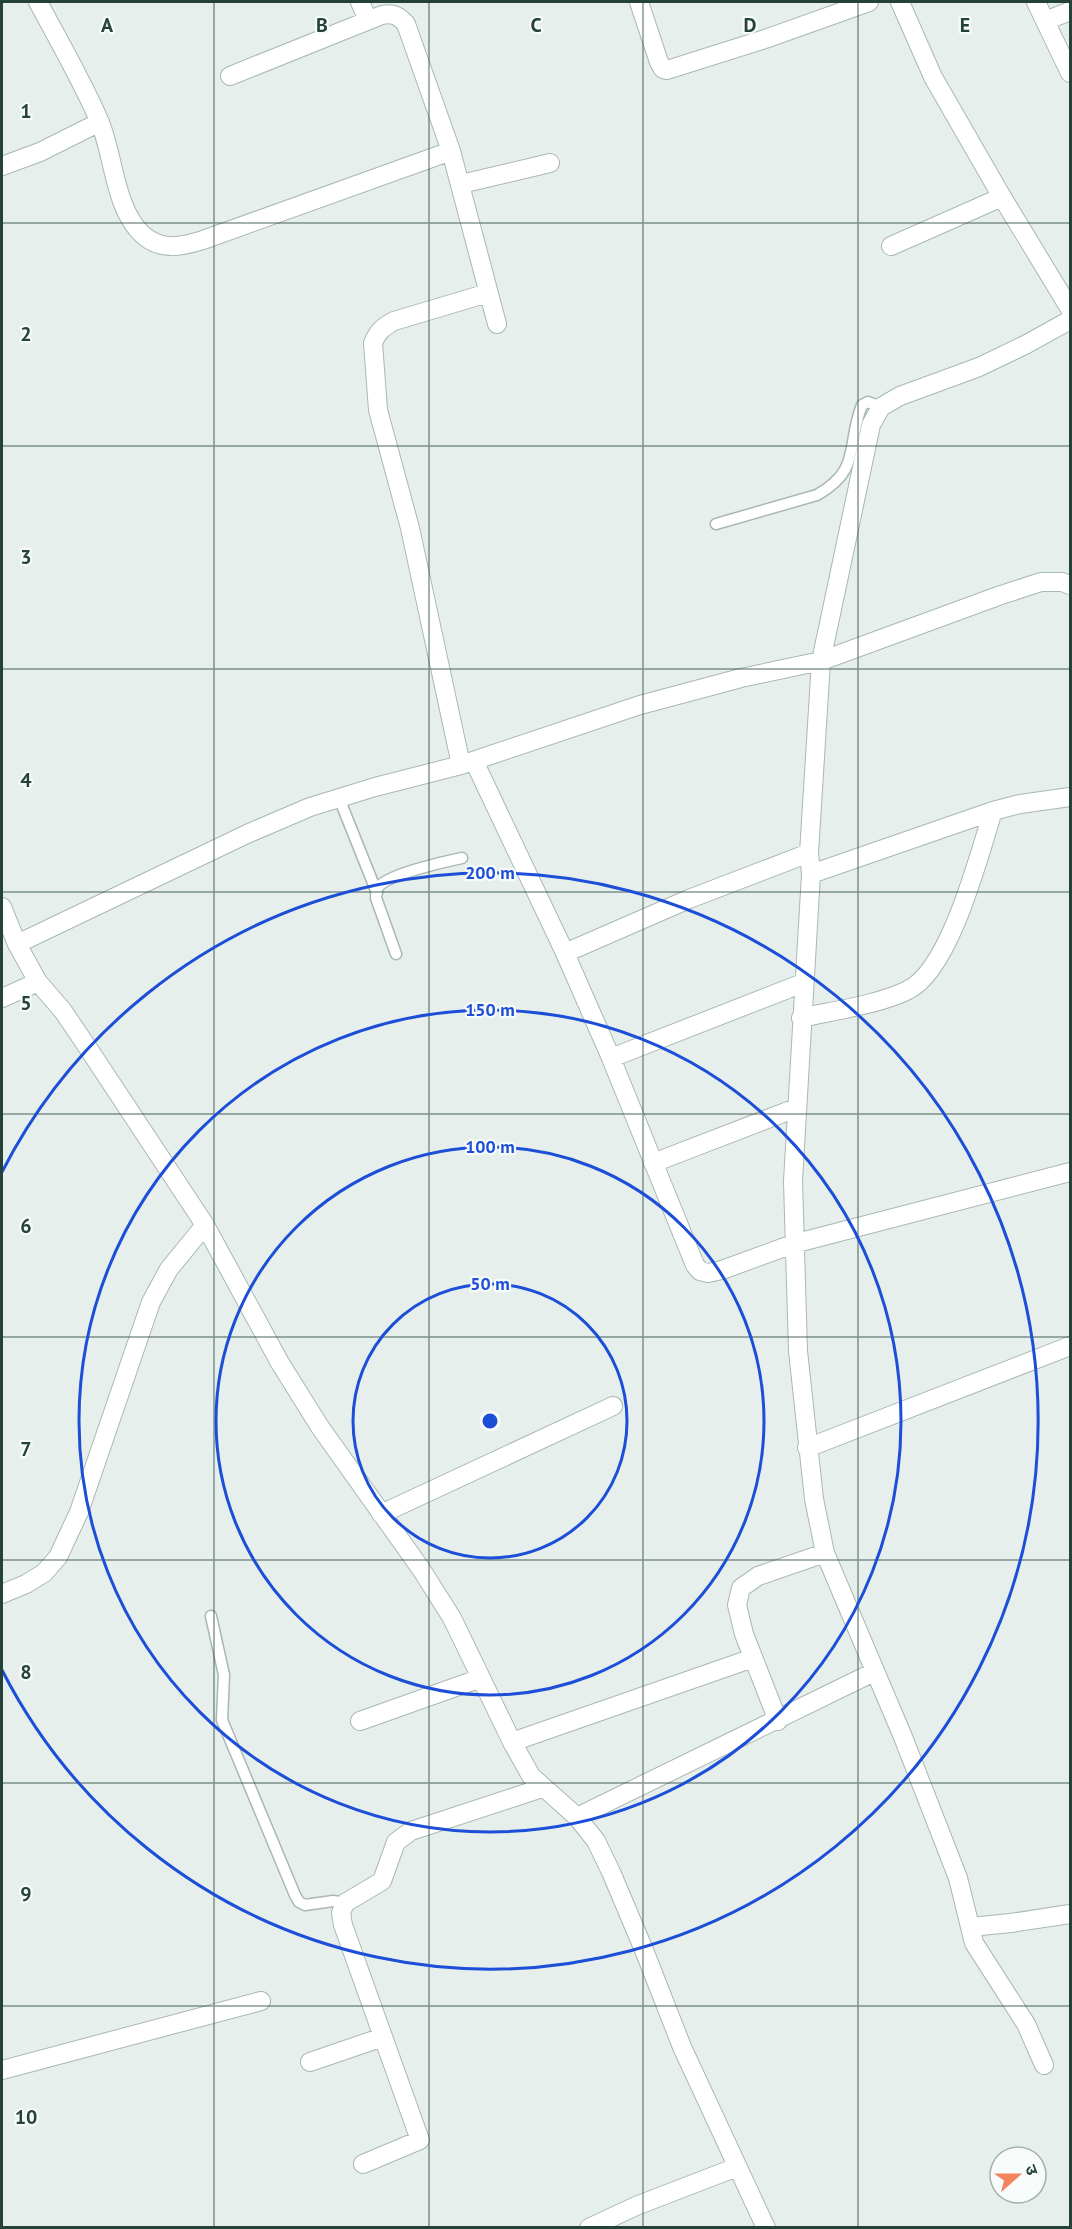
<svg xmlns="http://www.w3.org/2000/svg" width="1072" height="2229" font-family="'PT Sans','Noto Sans Devanagari',sans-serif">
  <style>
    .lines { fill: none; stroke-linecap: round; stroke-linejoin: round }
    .lane-casing { stroke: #a8b8b2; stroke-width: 13 }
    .street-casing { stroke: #a8b8b2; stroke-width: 20 }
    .lane { stroke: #fff; stroke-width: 10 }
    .street { stroke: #fff; stroke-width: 18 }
    .grid { fill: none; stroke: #24423a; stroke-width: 1.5; stroke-opacity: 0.55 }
    .ring { fill: none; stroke: #1d4ed8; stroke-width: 3 }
    .grid-label { font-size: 20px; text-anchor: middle; font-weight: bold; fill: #24423a; stroke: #f7fbf9; stroke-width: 4.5; stroke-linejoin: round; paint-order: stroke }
    .centre { fill: #1d4ed8; stroke: #f7fbf9; stroke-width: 3 }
    .ring-label { font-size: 18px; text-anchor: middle; font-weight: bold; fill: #1d4ed8; stroke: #f7fbf9; stroke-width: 4.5; stroke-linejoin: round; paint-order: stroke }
  </style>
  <rect width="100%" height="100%" fill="#e6efeb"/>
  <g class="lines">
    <defs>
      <path id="lane" d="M716 524 817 495C862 470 846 445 862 405L868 402 881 407
        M339 798 377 893
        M396 954 376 898C376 895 376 892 377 889 383 875 447 861 462 858
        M211 1616 224 1675 222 1720 295 1895 299 1902 305 1905 333 1901 345 1903"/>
      <path id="street" d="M38 2C59 41 81 79 99 120 114 154 114 209 143 235 161 251 181 247 203 240L451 151
        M360 2 368 20
        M639 2 659 62 663 69 667 70 765 39 869 2
        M900 2 933 77 1002 197 1070 309
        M1036 2 1070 73
        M1045 21 1070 11
        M230 76 382 15C393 13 398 15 406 24L451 151 497 324
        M2 166 40 152 100 122
        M461 184 550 163
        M891 246 1002 197
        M474 761 565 953 611 1058 695 1265 700 1271 708 1273 722 1270 793 1244 1070 1172
        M461 765 410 528 378 410 373 343C378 331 383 327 394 321L488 293
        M811 874 993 811 1020 804 1070 797
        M2 907 17 944 38 982 63 1011 88 1048 205 1225 280 1363 320 1427 421 1569 452 1618 512 1742 531 1776 577 1817 596 1841 611 1872 644 1950 682 2047 766 2228
        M17 944 247 834 310 807 375 787 461 765 640 705 741 678 821 661 1001 595 1041 582H1062L1070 585
        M565 953 689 899 809 853
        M2 998 38 982
        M801 1018C832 1011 881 1004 908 990 950 970 979 855 993 811
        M611 1058 803 983
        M653 1163 796 1108
        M807 1448 1070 1346
        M381 1514 613 1406
        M2 1594 26 1584 44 1573 58 1557 79 1512 151 1302 169 1269 205 1225
        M360 1721 481 1678
        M778 1721 744 1634 737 1605 741 1588 758 1576 825 1553
        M512 1742 753 1658
        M577 1817 874 1672
        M970 1927 1011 1923 1070 1914
        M310 2062 383 2037
        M1044 2065 1026 2024 974 1943 958 1878 903 1737 825 1553 814 1499 798 1351 793 1181 811 874 809 853 821 661 871 425 881 407 900 396 979 367 1025 345 1070 320
        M2 2070 261 2001
        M363 2164 420 2140 343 1925 341 1913 345 1903 382 1881 396 1842 411 1831 542 1788
        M589 2228 636 2206 737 2167"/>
    </defs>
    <use href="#lane" class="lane-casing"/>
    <use href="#street" class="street-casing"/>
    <use href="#lane" class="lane"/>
    <use href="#street" class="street"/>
  </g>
  <path class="grid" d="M214 2V2228M429 2V2228M643 2V2228M858 2V2228M2 223H1070M2 446H1070M2 669H1070M2 892H1070M2 1114H1070M2 1337H1070M2 1560H1070M2 1783H1070M2 2006H1070"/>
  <g class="ring">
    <circle cx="490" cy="1421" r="137"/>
    <circle cx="490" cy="1421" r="274"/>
    <circle cx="490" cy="1421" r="411"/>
    <path d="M2 1172A548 548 0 1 1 2 1670"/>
  </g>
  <g class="grid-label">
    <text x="107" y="32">A</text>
    <text x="322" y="32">B</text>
    <text x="536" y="32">C</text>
    <text x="750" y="32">D</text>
    <text x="965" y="32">E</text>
    <text x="26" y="118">1</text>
    <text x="26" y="341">2</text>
    <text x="26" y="564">3</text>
    <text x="26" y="787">4</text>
    <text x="26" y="1010">5</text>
    <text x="26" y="1233">6</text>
    <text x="26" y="1456">7</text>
    <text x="26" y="1679">8</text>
    <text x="26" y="1901">9</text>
    <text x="26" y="2124">10</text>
  </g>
  <circle cx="490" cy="1421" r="9" class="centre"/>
  <g class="ring-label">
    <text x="490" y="879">200 m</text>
    <text x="490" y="1016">150 m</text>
    <text x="490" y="1153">100 m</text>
    <text x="490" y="1290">50 m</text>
  </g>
  <rect width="1072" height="2229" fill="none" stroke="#24423a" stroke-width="6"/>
  <g transform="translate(1018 2175) rotate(69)"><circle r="28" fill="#f7fbf9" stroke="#a3b1ad" stroke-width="1.5"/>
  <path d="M0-4.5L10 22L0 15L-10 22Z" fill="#f4845f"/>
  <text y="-9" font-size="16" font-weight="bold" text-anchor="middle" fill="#24423a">उ</text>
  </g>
</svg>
